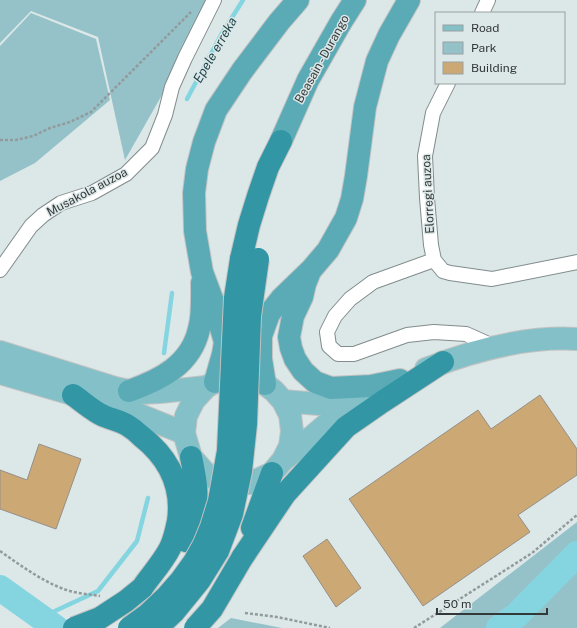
<svg xmlns="http://www.w3.org/2000/svg" width="577" height="628" font-family="'Public Sans',sans-serif">
  <style>
    .green { fill: #95c2c9 }
    .lines { fill: none; stroke-linecap: round; stroke-linejoin: round }
    .stream { stroke: #85d5e1; stroke-width: 4.5 }
    .river { stroke: #85d5e1; stroke-width: 26 }
    .building { fill: #cca874; stroke: #958f88 }
    .minor-casing { stroke: #828c8d; stroke-width: 16 }
    .primary-casing { stroke: #c2c3c3; stroke-width: 24 }
    .trunk-casing { stroke: #c2c3c3; stroke-width: 24 }
    .motorway-casing { stroke: #c2c3c3; stroke-width: 24 }
    .path { stroke: #929a9b; stroke-width: 2.5; stroke-dasharray: 3 2; stroke-linecap: butt }
    .minor { stroke: #fff; stroke-width: 14 }
    .primary { stroke: #84c0c8; stroke-width: 22 }
    .trunk { stroke: #5babb6; stroke-width: 22 }
    .motorway { stroke: #3296a4; stroke-width: 22 }
    .motorway-bridge-casing { stroke: #c2c3c3; stroke-width: 24; stroke-linecap: butt }
    .motorway-bridge { stroke: #3296a4; stroke-width: 22 }
    .labels { text-anchor: middle; dominant-baseline: central; stroke-width: 3; stroke-linejoin: round; paint-order: stroke }
    .street-label { font-size: 12px; fill: #333838; stroke: #dce7e8 }
    .water-label { font-size: 13px; font-style: italic; fill: #173e43; stroke: #dce7e8 }
  </style>
  <rect width="100%" height="100%" fill="#dce7e8"/>
  <path class="green" d="M0 0H216L125 160 98 37 31 11 0 43Z
    M31 13 96 39 110 100 35 163 0 181V46Z
    M577 522V628H440Z
    M231 618 282 628H218Z"/>
  <g class="lines">
    <path class="stream" d="M187 99 221 35 243 0
      M164 353 172 293
      M42 617 98 591 137 541 148 498"/>
    <path class="river" d="M0 588 56 628
      M499 628 517 615 577 554"/>
  </g>
  <path class="building" d="M540 395 577 449V475L518 515 530 532 423 606 349 499 478 410 491 429Z
    M39 444 81 459 56 529 0 509V470L27 480Z
    M327 539 361 588 336 607 303 556Z"/>
  <g class="lines">
    <defs>
      <path id="minor" d="M482 13 488 0
        M434 260 431 245 427 198 425 156 433 113 448 83
        M0 270 31 226 43 215 61 203 92 193 126 174 152 148 165 115 172 87 185 58 214 0
        M495 347 466 334 434 332 407 335 354 354H338L329 346 327 332 335 316 350 299 373 282 434 260 443 271 450 273 492 279 577 262"/>
      <path id="primary" d="M0 352 115 388 139 393 160 392 206 387
        M426 369C474 350 525 336 577 339
        M0 373 127 410 184 433
        M283 401 319 404 341 400 364 392
        M283 460 290 446 292 431 290 415 283 401 274 391 265 384 249 378 232 377 215 382 206 387 194 400 186 416 184 433 191 457 207 475 228 484 251 483 272 473 283 460 306 442 326 425 382 391"/>
      <path id="trunk" d="M281 141 308 80 341 22 355 0
        M309 274 305 284 302 297 293 316 289 337 291 348 295 359 303 371 315 382 331 388 371 386 400 380
        M215 382 223 354 225 342 214 304 202 272 195 231 194 193 197 169 204 142 216 110 242 71 279 22 298 0
        M265 384 261 359V336L269 314 281 299 311 270 328 250 346 218 352 199 356 176 365 107 377 61 389 35 409 0
        M129 391C160 380 191 365 199 329 203 316 202 298 202 283"/>
      <path id="motorway" d="M241 259 249 225 258 196 268 167 281 141
        M73 395C82 401 94 412 104 416 111 419 120 421 127 425 132 428 137 432 141 436 169 458 183 486 178 521 176 531 174 540 170 548 163 562 151 575 142 588
        M252 528 272 473
        M186 541C190 529 194 517 196 505 198 489 194 472 191 457
        M242 558 285 494 346 427 382 402 443 362"/>
    </defs>
    <use href="#minor" class="minor-casing"/>
    <use href="#primary" class="primary-casing"/>
    <use href="#trunk" class="trunk-casing"/>
    <use href="#motorway" class="motorway-casing"/>
    <path class="path" d="M0 140H16L33 136 50 128 70 122 91 112 191 12
      M0 551C20 565 39 579 61 588 73 593 87 594 100 596
      M245 613 277 617 330 628
      M414 628 496 576 532 553 577 515"/>
    <use href="#minor" class="minor"/>
    <use href="#primary" class="primary"/>
    <use href="#trunk" class="trunk"/>
    <use href="#motorway" class="motorway"/>
    <defs>
      <path id="motorway-bridge" d="M74 628 100 618 126 601 142 588
        M129 628 147 615 166 597 181 580 194 562 204 544 211 527 219 501 228 451 235 298 241 259
        M157 628 174 612 200 580 218 551 232 514 241 471 246 424 250 316 258 259
        M195 628 212 609 242 558"/>
    </defs>
    <use href="#motorway-bridge" class="motorway-bridge-casing"/>
    <use href="#motorway-bridge" class="motorway-bridge"/>
  </g>
  <g class="labels">
    <g class="street-label">
      <text transform="translate(322 59) rotate(-61)">Beasain - Durango</text>
      <text transform="translate(87 192) rotate(-28)">Musakola auzoa</text>
      <text transform="translate(428 194) rotate(-93)">Elorregi auzoa</text>
    </g>
    <g class="water-label">
      <text transform="translate(215 50) rotate(-60)">Epele erreka</text>
    </g>
  </g>
  <rect x="435" y="12" width="130" height="72" fill="#dce7e8" stroke="#98a1a2"/>
  <rect x="443" y="25" width="20" height="6" fill="#84c0c8" stroke="#98a1a2"/>
  <text x="471" y="32" font-size="12" fill="#333838">Road</text>
  <rect x="443" y="42" width="20" height="12" fill="#95c2c9" stroke="#98a1a2"/>
  <text x="471" y="52" font-size="12" fill="#333838">Park</text>
  <rect x="443" y="62" width="20" height="12" fill="#cca874" stroke="#98a1a2"/>
  <text x="471" y="72" font-size="12" fill="#333838">Building</text>
  <path d="M437 608v6h110v-6" fill="none" stroke="#333838" stroke-width="2"/>
  <text x="443" y="608" font-size="12" fill="#333838" stroke="#dce7e8" stroke-width="3" paint-order="stroke">50 m</text>
</svg>
